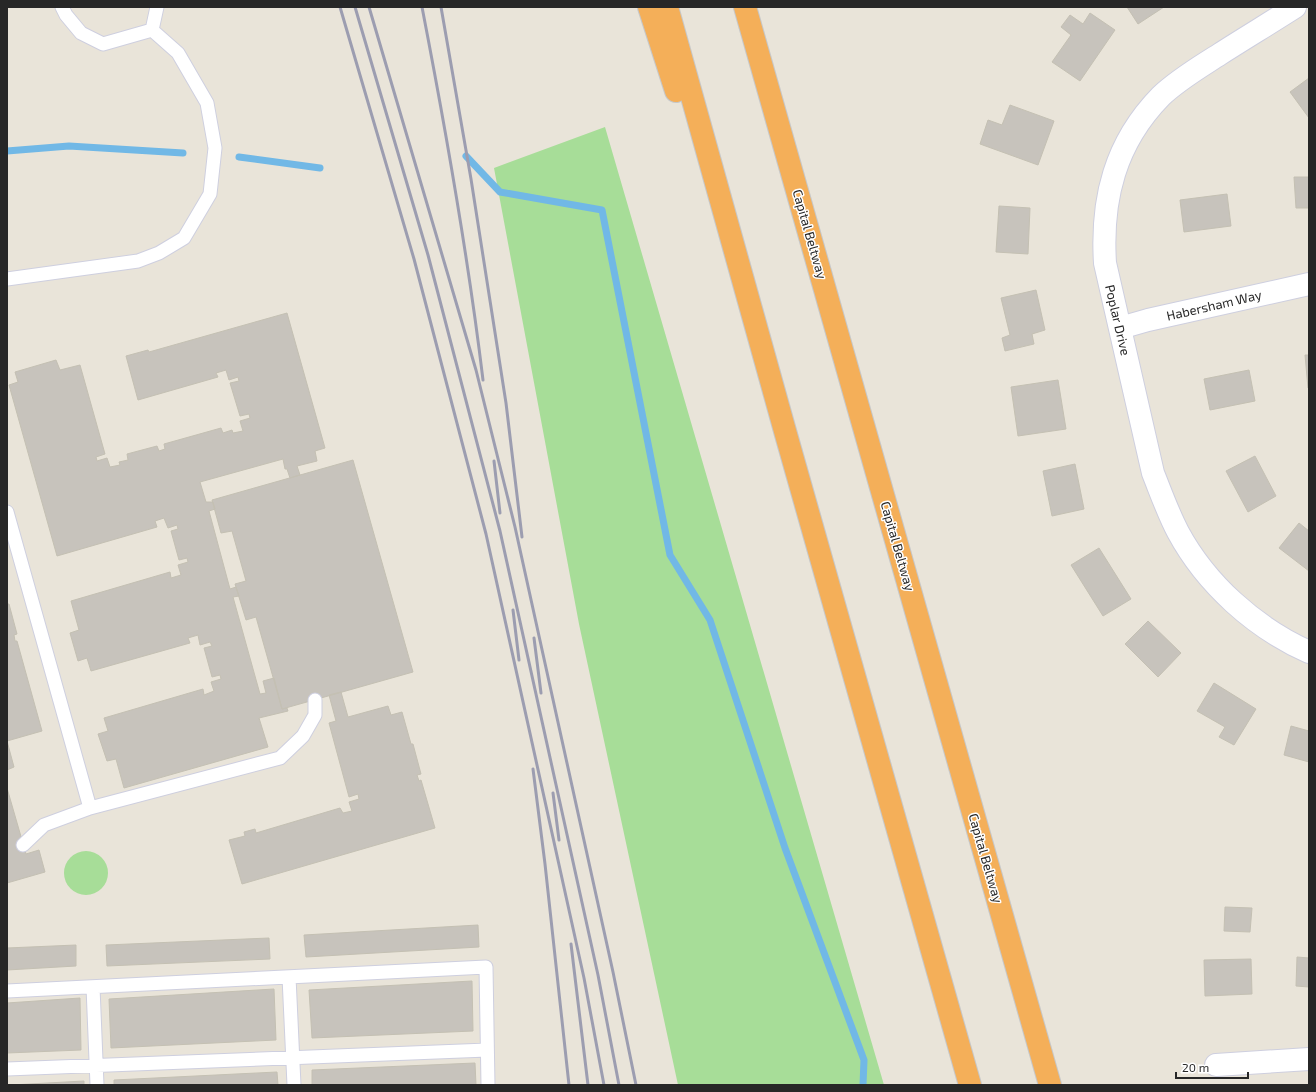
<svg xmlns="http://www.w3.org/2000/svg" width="1316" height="1092" font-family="'Exo 2',sans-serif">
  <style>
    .green { fill: #a7dd98 }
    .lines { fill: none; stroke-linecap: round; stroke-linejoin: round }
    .stream { stroke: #71b8e6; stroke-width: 7 }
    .building { fill: #c7c3bc; stroke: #c4c0b3 }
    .service-casing { stroke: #cecfdf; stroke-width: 15 }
    .minor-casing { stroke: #cecfdf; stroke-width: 24 }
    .motorway-casing { stroke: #c7c7c7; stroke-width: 24 }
    .service { stroke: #fff; stroke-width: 13 }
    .minor { stroke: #fff; stroke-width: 22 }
    .motorway { stroke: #f4af59; stroke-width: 22 }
    .rail { stroke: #9c9db0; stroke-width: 3 }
    .labels { text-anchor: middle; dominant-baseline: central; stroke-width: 3; stroke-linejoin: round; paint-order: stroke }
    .street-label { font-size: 13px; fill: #272727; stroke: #fff }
  </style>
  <rect width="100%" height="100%" fill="#e9e4d9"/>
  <path class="green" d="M605 127 884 1085H678L579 624 494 168Z
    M64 873a22 22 0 1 1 44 0a22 22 0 1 1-44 0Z"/>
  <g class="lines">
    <path class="stream" d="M7 151 69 146 183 153
      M466 156 500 192 602 210 670 555 710 620 785 848 864 1060 863 1085
      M239 157 320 168"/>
  </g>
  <path class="building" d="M1127 7H1164L1138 24Z
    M1090 13 1115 30 1080 81 1052 62 1071 35 1061 27 1070 15 1083 24Z
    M1309 78V118L1290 92Z
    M1010 105 1054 121 1038 165 980 144 988 120 1002 125Z
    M1294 177H1309V208H1296Z
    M1227 194 1231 226 1184 232 1180 200Z
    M999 206 1030 208 1028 254 996 252Z
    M1036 290 1045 330 1032 334 1034 344 1005 351 1002 338 1010 335 1001 298Z
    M287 313 325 448 315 451 317 461 297 466 300 475 290 478 287 469H285L283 459 200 482 206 502H213L215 509 209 511 230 589 236 587 239 596 233 597 260 694 266 693 263 681 274 678 282 709 287 708 288 711 259 718 268 747 124 788 116 759 107 761 98 734 108 731 104 718 203 689 204 695 214 691 211 682 221 679 220 675 212 677 204 648 212 646 210 642 200 645 198 635 188 638 190 643 91 671 87 658 78 661 70 633 79 630 71 601 170 572 171 578 181 575 178 565 188 562 187 558 179 560 171 531 178 529 177 525 168 528 164 518 155 521 157 527 57 556 9 385 18 382 15 372 56 360 60 370 80 365 105 454 96 457 97 461 107 458 110 467 120 465 119 462 128 460 127 454 157 446 159 451 165 449 164 444 221 428 223 433 232 430 233 433 243 431 240 421 250 418 249 414 240 416 230 383 239 381 238 377 229 380 226 370 216 373 218 377 138 400 126 356 148 350 149 352Z
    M1305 355H1309V388H1308Z
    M1249 370 1255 401 1210 410 1204 379Z
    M1058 380 1066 429 1018 436 1011 387Z
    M1255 456 1276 496 1248 512 1226 471Z
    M353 460 413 672 282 709 256 617 246 620 235 584 246 581 232 531 221 533 212 500Z
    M1075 464 1084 509 1052 516 1043 471Z
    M1299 523 1309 531V571L1279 548Z
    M1099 548 1131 599 1103 616 1071 565Z
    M7 604H9L17 634 14 635 15 641H17L42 731 7 741 14 767 7 770Z
    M1148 621 1181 653 1158 677 1125 644Z
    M1214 683 1256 709 1234 745 1219 737 1225 727 1197 711Z
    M341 692 348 717 388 706 391 715 402 712 411 744H413L421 774 417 775 419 781 421 780 435 828 242 884 229 840 245 836 244 832 255 829 256 833 340 808 343 813 352 811 349 802 359 799 358 794 349 797 329 723 336 721 329 695Z
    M1291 726 1309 731V762L1284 755Z
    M7 788 26 854 39 850 45 872 7 883Z
    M1225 907 1252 908 1250 932 1224 931Z
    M478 925 479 947 306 957 304 935Z
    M269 938 270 959 107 966 106 945Z
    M76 945V966L7 970V948Z
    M1297 957 1309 958V987L1296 986Z
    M1251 959 1252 994 1205 996 1204 960Z
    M472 981 473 1031 312 1038 309 990Z
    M274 989 276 1040 111 1048 109 999Z
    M80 998 81 1050 7 1053V1003Z
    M475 1063 476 1085H312V1070Z
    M277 1072 278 1085H114V1080Z
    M84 1081V1085H11Z"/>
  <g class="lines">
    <defs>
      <path id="service" d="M62 7 66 15 81 33 103 44 152 30
        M7 279 138 261 159 253 184 238 210 194 215 148 207 103 178 53 152 30 157 7
        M7 512 90 808 280 758 303 736 315 715V700
        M23 845 44 825 90 808
        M289 977 294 1085
        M93 987 97 1085
        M7 991 486 967 488 1085
        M7 1069 487 1050"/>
      <path id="minor" d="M1295 7C1270 23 1245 38 1220 54 1200 67 1179 79 1161 96 1115 143 1101 199 1105 263L1153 473C1161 493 1168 513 1178 532 1206 584 1255 628 1309 652
        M1120 328 1148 320 1309 284
        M1216 1065 1309 1059"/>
      <path id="motorway" d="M649 7 676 91
        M667 7 785 431 970 1085
        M745 7 1050 1085"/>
    </defs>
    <use href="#service" class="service-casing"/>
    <use href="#minor" class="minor-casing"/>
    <use href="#motorway" class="motorway-casing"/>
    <use href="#service" class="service"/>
    <use href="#minor" class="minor"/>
    <use href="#motorway" class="motorway"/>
    <path class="rail" d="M340 7 414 259 486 534 584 978 604 1085
      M355 7 428 255 500 531 598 975 619 1085
      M369 7 476 370 515 527 613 972 636 1085
      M422 7C446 131 468 255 483 380
      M441 7 471 179 506 403 522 537
      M494 461 500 513
      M513 610 519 660
      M534 638 541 693
      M533 769 545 864 569 1085
      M553 793 559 840
      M571 944 588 1085"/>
  </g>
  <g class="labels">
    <g class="street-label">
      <text transform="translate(810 234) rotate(74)">Capital Beltway</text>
      <text transform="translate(1214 305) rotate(-13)">Habersham Way</text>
      <text transform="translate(1118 320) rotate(77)">Poplar Drive</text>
      <text transform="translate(898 546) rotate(74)">Capital Beltway</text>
      <text transform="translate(986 858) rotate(74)">Capital Beltway</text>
    </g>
  </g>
  <rect width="1316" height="1092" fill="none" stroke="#272727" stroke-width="16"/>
  <path d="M1176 1072v6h72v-6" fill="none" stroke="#272727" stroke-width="2"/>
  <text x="1182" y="1072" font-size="12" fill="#272727" stroke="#ffffff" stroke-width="3" paint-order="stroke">20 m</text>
</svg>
